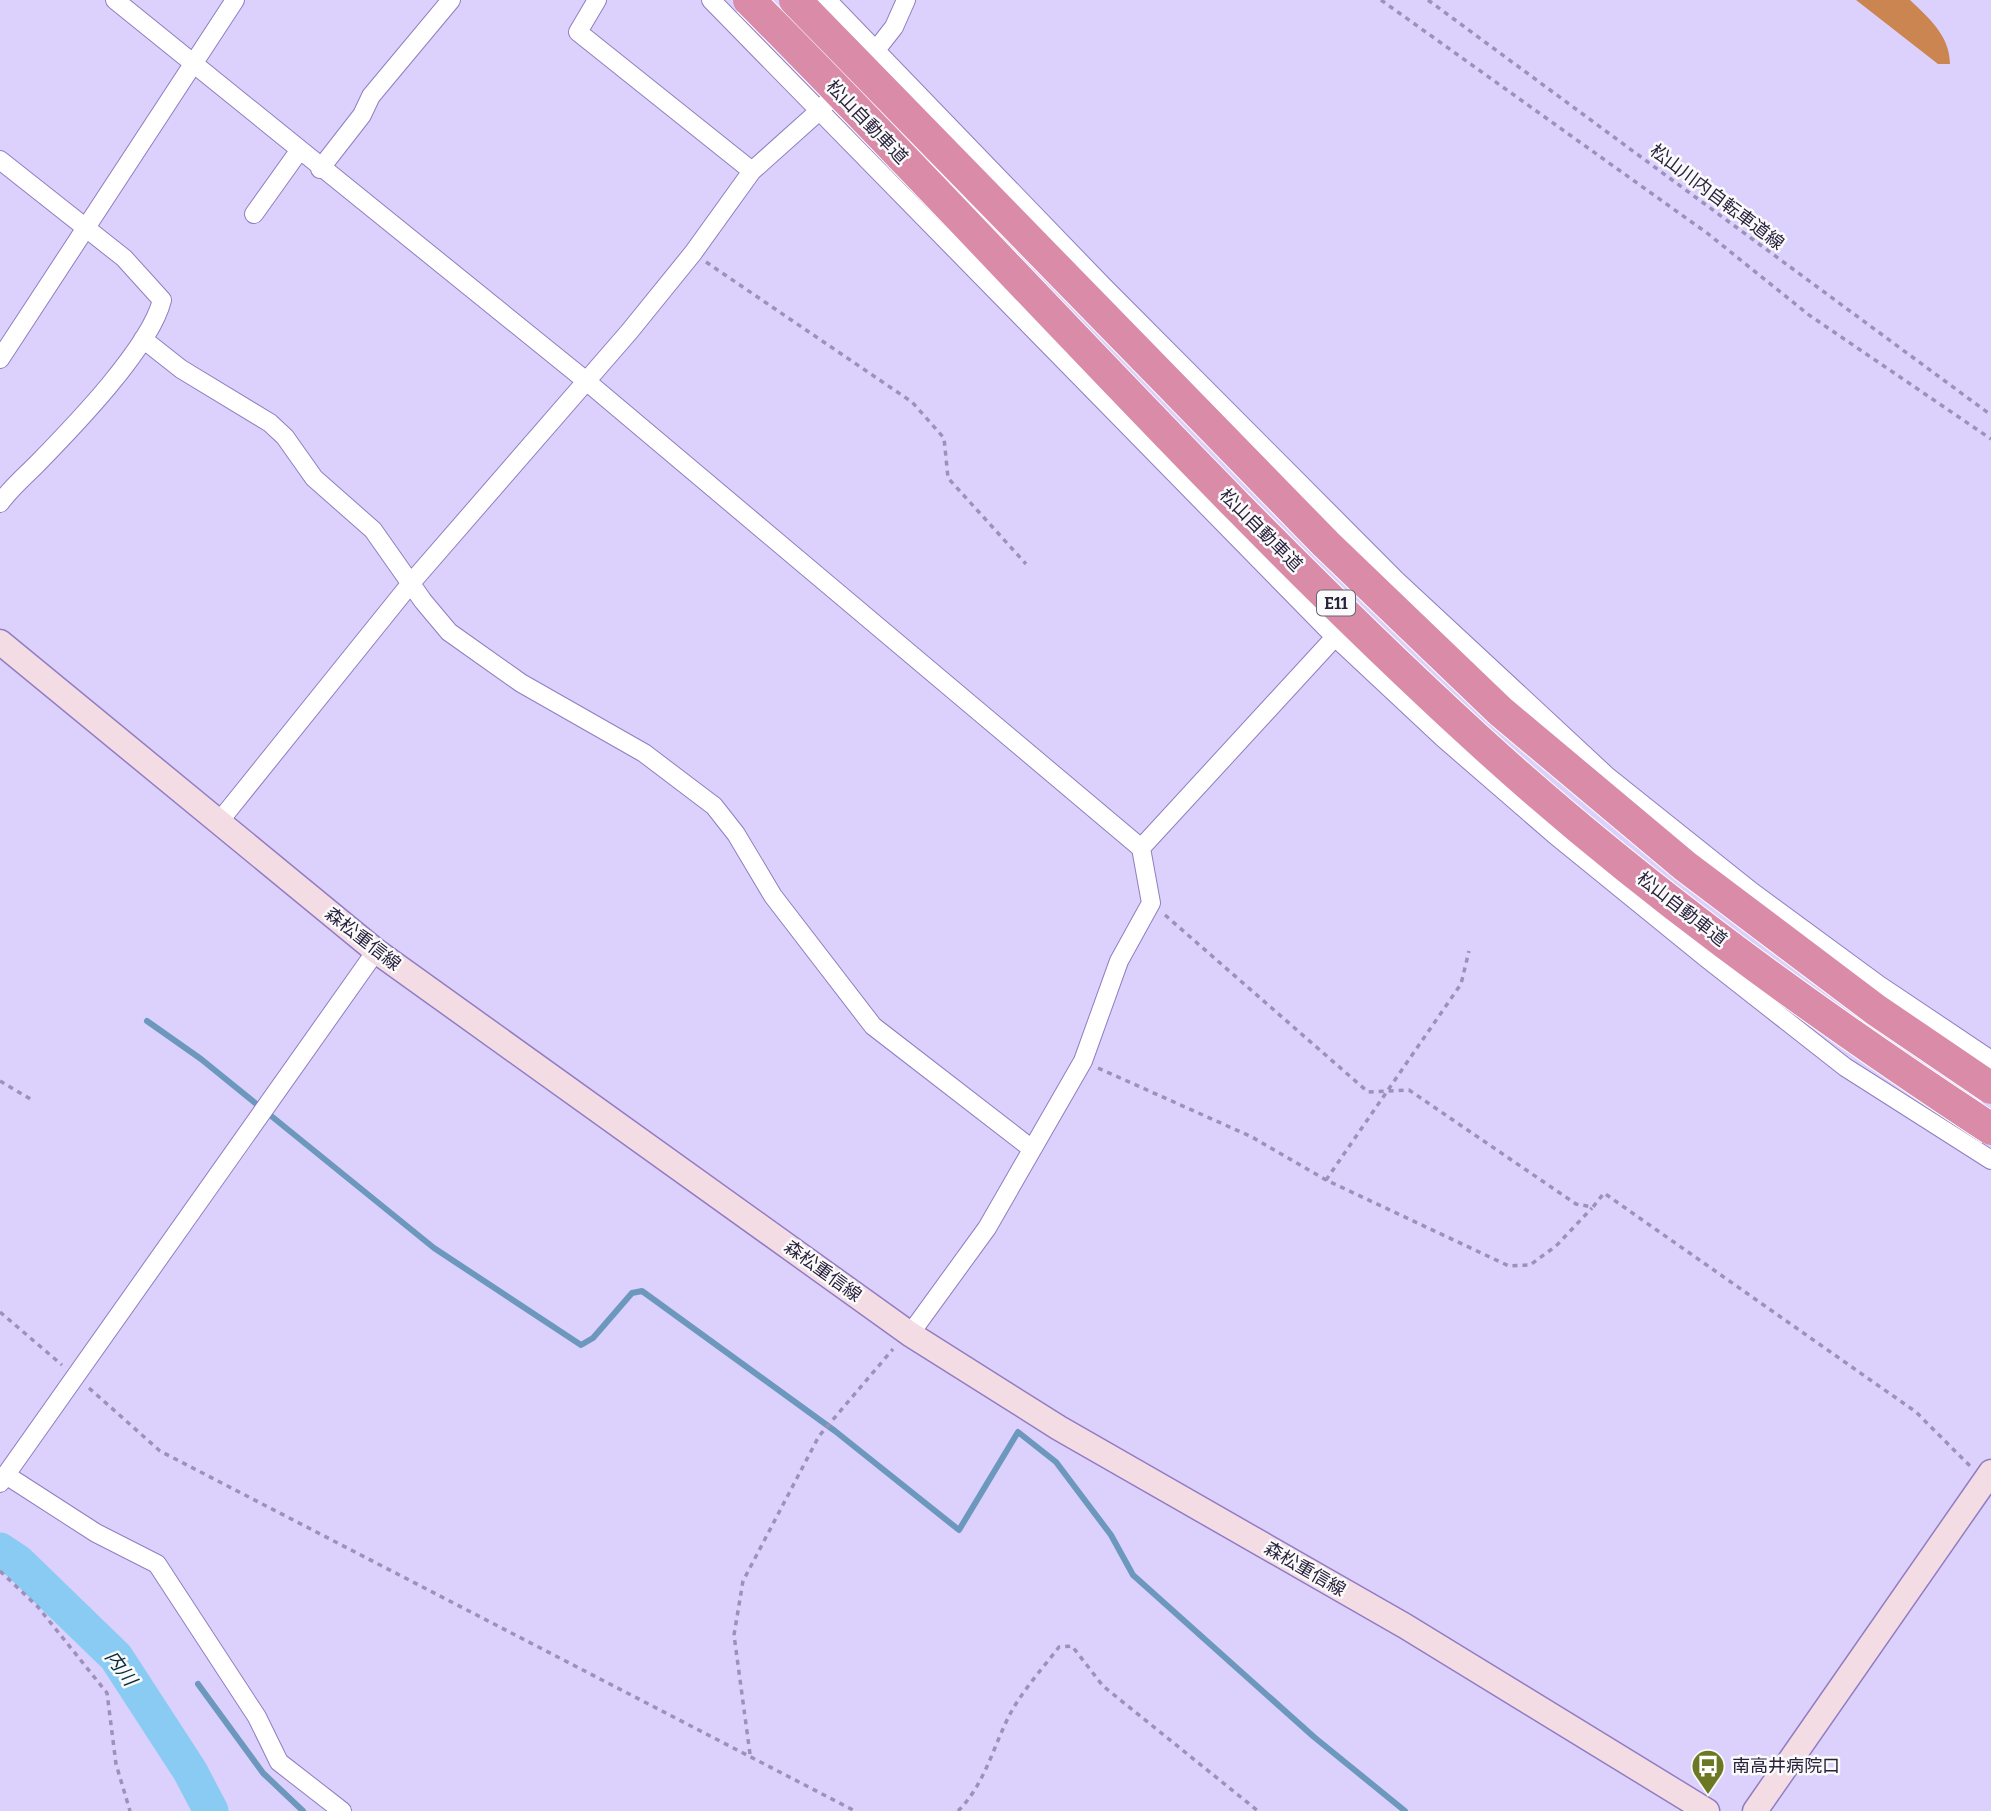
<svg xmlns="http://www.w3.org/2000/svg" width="1991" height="1811" font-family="Bitter,'Noto Sans JP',serif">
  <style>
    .forest { fill: #cb8550 }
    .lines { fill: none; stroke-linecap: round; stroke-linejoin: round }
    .stream { stroke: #6d98bd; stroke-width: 6 }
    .river { stroke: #8acbf4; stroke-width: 35 }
    .street-casing { stroke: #917dc1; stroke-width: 20 }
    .secondary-casing { stroke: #917dc1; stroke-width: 27 }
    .path { stroke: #9c92b8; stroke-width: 3.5; stroke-dasharray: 5 5; stroke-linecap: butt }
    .street { stroke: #fff; stroke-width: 18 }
    .secondary { stroke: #f4dce5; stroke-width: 24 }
    .highway-bridge-casing { stroke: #fff; stroke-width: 34; stroke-linecap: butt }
    .highway-bridge { stroke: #da8ba8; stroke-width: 32 }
    .labels { text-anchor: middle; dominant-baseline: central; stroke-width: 5; stroke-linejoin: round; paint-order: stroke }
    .shield { fill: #fafafa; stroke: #686276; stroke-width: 2 }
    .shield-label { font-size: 16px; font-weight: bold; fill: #2a213d }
    .street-label { font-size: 18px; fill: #2a213d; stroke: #fafafa }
    .poi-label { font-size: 18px; fill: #2a213d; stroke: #fafafa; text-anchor: start }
    .water-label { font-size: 19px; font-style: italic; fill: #062d41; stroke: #fafafa }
  </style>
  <rect width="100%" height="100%" fill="#dcd1fd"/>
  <path class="forest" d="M1856 0H1910C1929 18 1950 36 1950 64H1938Z"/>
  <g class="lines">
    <path class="stream" d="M147 1021 201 1059 434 1248 581 1345 593 1338 632 1293 642 1291 835 1431 959 1530 1018 1432 1056 1462 1111 1535 1133 1575 1314 1737 1405 1811
      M198 1684 263 1773 303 1811"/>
    <path class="river" d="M0 1550 18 1562 116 1657 190 1771 211 1811"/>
    <defs>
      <path id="street" d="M115 0 585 380 1141 848 1151 903 1119 961 1083 1061 987 1228 910 1334
        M597 0 578 32 752 171
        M711 0 1335 637 1443 738 1555 835 1705 957 1845 1067 1991 1160
        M827 0 1104 287 1396 580 1607 776 1751 891 1879 985 1991 1060
        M0 160 124 258 162 300C150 348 73 427 37 464 25 476 10 489 0 503
        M320 169 362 115 371 96 451 0
        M254 214 299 151
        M143 339 181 369 270 423 285 437 314 478 373 530 423 601 449 632 521 683 644 753 714 806 736 834 773 896 873 1026 1032 1149
        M0 359 235 0
        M218 823 411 583 629 332 693 253 752 171 819 111 876 50 894 27 906 0
        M1141 848 1335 637
        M6 1475 96 1533 157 1564 257 1717 279 1762 342 1811
        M0 1483 376 951"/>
      <path id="secondary" d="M0 642 376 951 910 1334 1059 1428 1405 1626 1707 1811
        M1755 1811 1991 1472"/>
    </defs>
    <use href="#street" class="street-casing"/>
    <use href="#secondary" class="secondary-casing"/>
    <path class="path" d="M1381 0 1707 233 1809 315 1991 439
      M1428 0 1991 415
      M706 262 912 402 944 438 948 478 1026 564
      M1165 915 1368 1092 1409 1090 1576 1204 1593 1207 1604 1193 1916 1412 1971 1467
      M1098 1068 1252 1137 1326 1180 1509 1266 1530 1265 1556 1246 1592 1208
      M0 1081 32 1100
      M1326 1180 1461 984 1469 951
      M0 1312 62 1365
      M89 1388 160 1451 855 1811
      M0 1571 38 1607 107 1693 116 1764 130 1811
      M750 1754 734 1635 743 1581 819 1436 893 1349
      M958 1811C985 1784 993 1747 1010 1714 1023 1690 1042 1669 1059 1647L1072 1646 1103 1686 1258 1811"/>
    <use href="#street" class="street"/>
    <use href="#secondary" class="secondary"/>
    <defs>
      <path id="highway-bridge" d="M749 0C992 244 1219 502 1473 735 1633 882 1810 1010 1991 1129
        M795 0 1326 544 1500 711 1685 866 1876 1010 1991 1088"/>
    </defs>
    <use href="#highway-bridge" class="highway-bridge-casing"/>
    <use href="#highway-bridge" class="highway-bridge"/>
  </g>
  <defs>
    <symbol id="bus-pin" viewBox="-11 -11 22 30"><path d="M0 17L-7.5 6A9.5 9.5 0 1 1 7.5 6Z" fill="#6d7824" stroke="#fafafa"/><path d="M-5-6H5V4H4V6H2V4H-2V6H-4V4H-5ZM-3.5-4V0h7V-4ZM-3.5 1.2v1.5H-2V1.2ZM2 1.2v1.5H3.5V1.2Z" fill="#fff"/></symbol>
  </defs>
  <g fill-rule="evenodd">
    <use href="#bus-pin" x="1689" y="1747" width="38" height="52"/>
  </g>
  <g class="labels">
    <rect class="shield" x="1317" y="590.5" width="38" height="25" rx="5"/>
    <g class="shield-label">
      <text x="1336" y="603">E11</text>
    </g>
    <g class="street-label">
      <text transform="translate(867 122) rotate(46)">松山自動車道</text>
      <text transform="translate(1717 197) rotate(37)">松山川内自転車道線</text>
      <text transform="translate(1261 530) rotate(45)">松山自動車道</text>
      <text transform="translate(1682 909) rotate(38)">松山自動車道</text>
      <text transform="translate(363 939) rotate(38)">森松重信線</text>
      <text transform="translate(823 1271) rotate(36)">森松重信線</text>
      <text transform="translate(1305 1569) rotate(30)">森松重信線</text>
    </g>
    <g class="poi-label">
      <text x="1732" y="1766">南高井病院口</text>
    </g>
    <g class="water-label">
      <text transform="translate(121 1668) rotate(54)">内川</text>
    </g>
  </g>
</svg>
